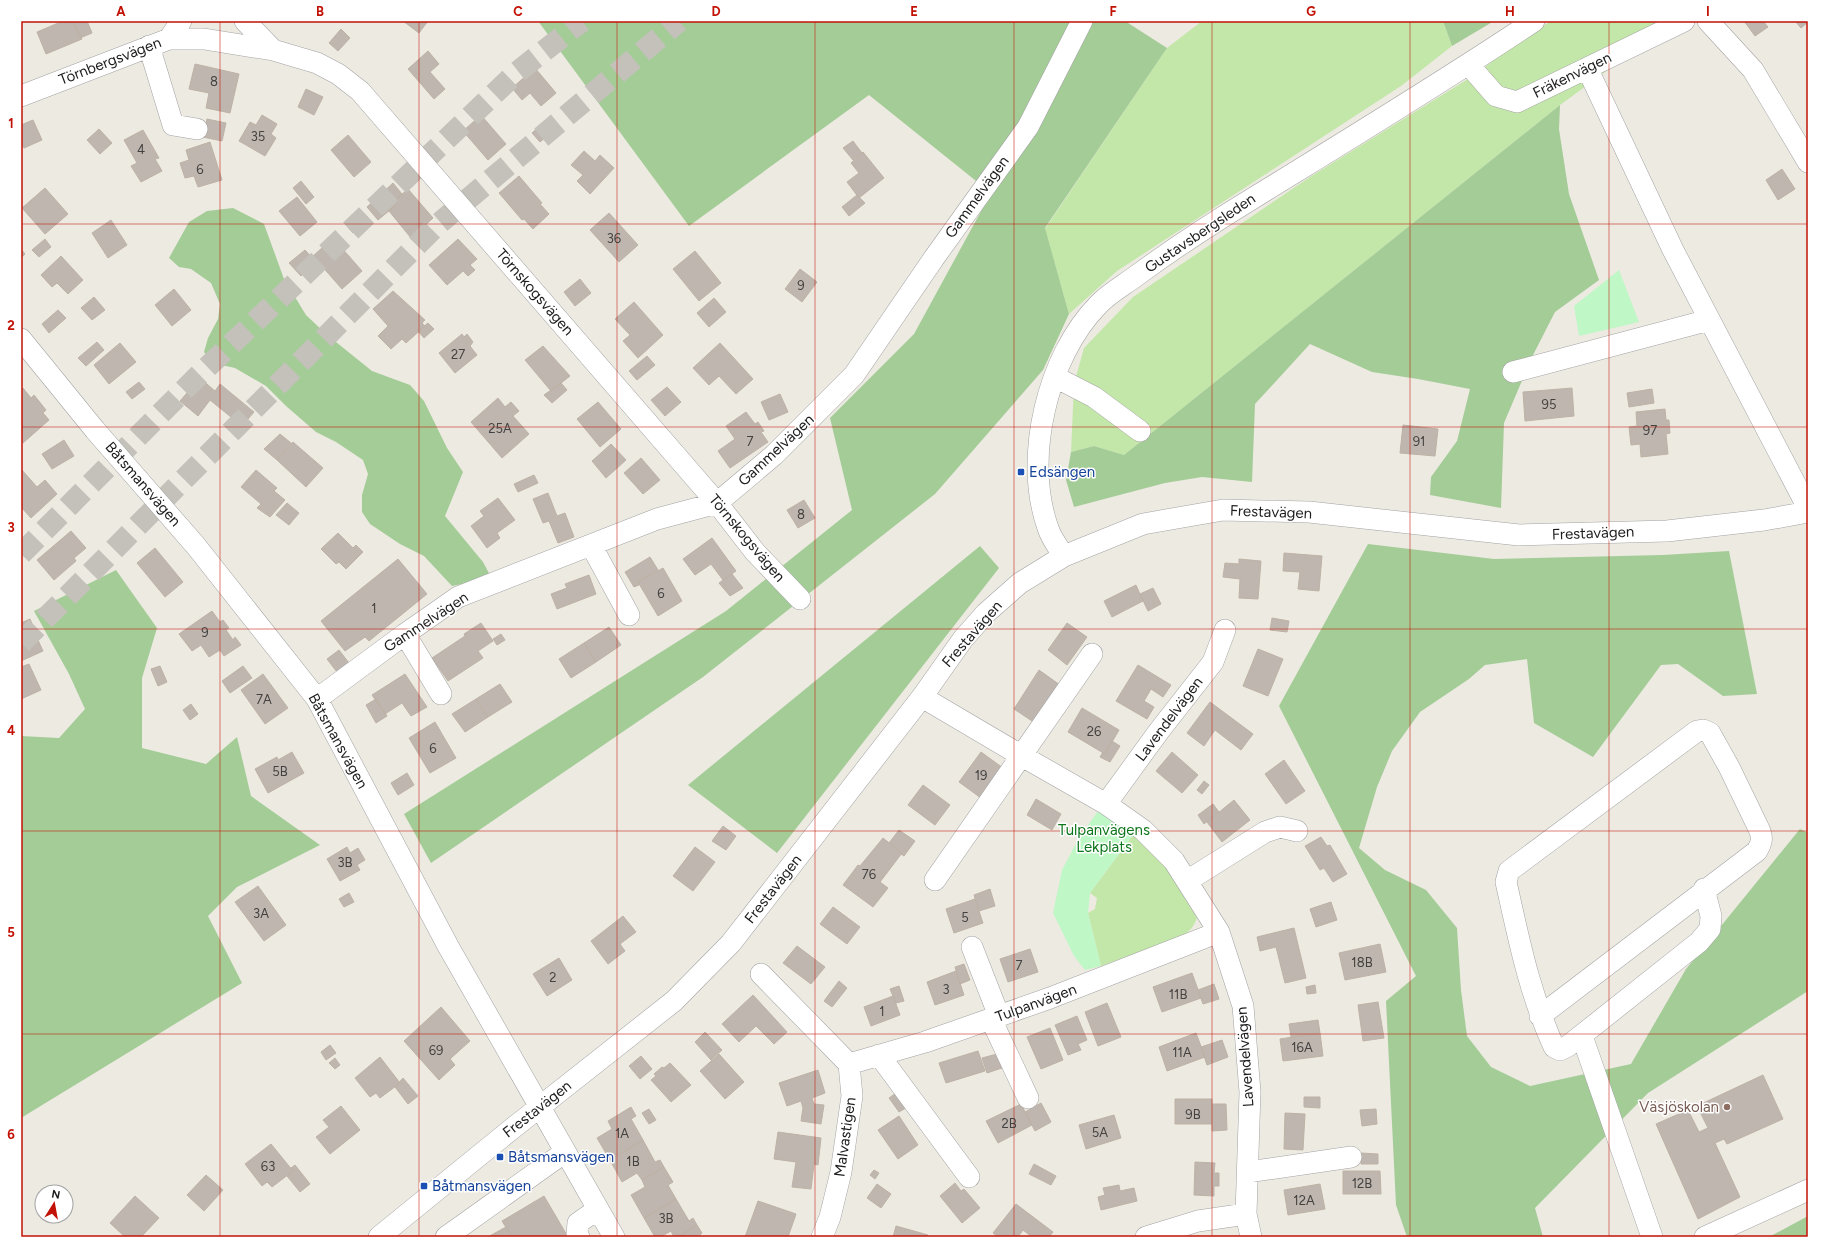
<svg xmlns="http://www.w3.org/2000/svg" width="1829" height="1258" font-family="Figtree,sans-serif">
  <style>
    .grass { fill: #c3e7a8 }
    .forest { fill: #a4cc97 }
    .park { fill: #bff7c7 }
    .building { fill: #beb6af; stroke: #beb2a5 }
    .lines { fill: none; stroke-linecap: round; stroke-linejoin: round }
    .highway-tunnel { stroke: #c3c1ba; stroke-width: 22; stroke-dasharray: 22 11; stroke-linecap: butt }
    .minor-casing { stroke: #a3a3a3; stroke-width: 22 }
    .minor { stroke: #fff; stroke-width: 21 }
    .grid { fill: none; stroke: #c21206; stroke-width: 1; stroke-opacity: 0.55 }
    .transit-dot { fill: #1a4fb4; stroke: #fff; stroke-width: 1.5 }
    .education-dot { fill: #8d6e63; stroke: #fff; stroke-width: 1.5 }
    .labels { text-anchor: middle; dominant-baseline: central; stroke-width: 3; stroke-linejoin: round; paint-order: stroke }
    .number-label { font-size: 13px; fill: #444241 }
    .street-label { font-size: 15px; fill: #1c1c1c; stroke: #fff }
    .transit-label { font-size: 15px; fill: #164399; stroke: #fff; text-anchor: start }
    .park-label { font-size: 15px; fill: #0e761d; stroke: #fff }
    .education-label { font-size: 15px; fill: #785e54; stroke: #fff; text-anchor: end }
    .neatline { fill: none; stroke: #c21206; stroke-width: 1.5 }
    .grid-label { font-size: 13px; text-anchor: middle; font-weight: bold; fill: #c21206 }
  </style>
  <rect width="100%" height="100%" fill="#edeae2"/>
  <path class="grass" d="M1202 21H1443L1452 46 1401 86 1117 271 1069 314 1045 229 1167 48Z
    M1551 21H1675L1560 105 1124 455 1094 446 1071 452 1074 384 1084 348 1133 297 1310 177 1476 74 1508 49Z
    M1133 835 1160 856 1197 918C1193 929 1188 933 1178 938L1101 966 1088 913 1095 909 1097 898 1090 893Z"/>
  <path class="forest" d="M538 21H1125L1167 48 1045 228 1069 314 1043 370 935 494 703 677 431 863 404 814 726 611 852 510 830 418 914 334 991 193 869 95 689 226Z
    M1443 21H1494L1452 46Z
    M1560 105 1559 129 1569 194 1599 280 1555 312 1532 357 1504 423 1501 508 1430 495 1431 477 1457 441 1470 389 1418 379 1372 372 1310 344 1255 404 1252 482 1202 477 1165 483 1074 507 1066 480 1071 452 1094 446 1124 455Z
    M233 208 264 224 284 279 306 315 326 334 372 371 410 385 424 401 447 448 463 472 445 516 483 562 490 575 472 582 452 586 424 556 400 544 370 524 362 512V495L368 474 363 460 336 442 316 432 286 406 266 386 235 368 212 363 204 352 208 338 218 319 220 304 211 283 191 269 179 267 169 258 189 222 207 211Z
    M1368 544 1494 559 1663 555 1729 551 1757 694 1723 696 1678 664 1661 665 1593 757 1534 723 1527 659 1485 665 1469 679 1420 712 1392 751 1377 787 1359 848 1385 870 1426 890 1457 928 1461 990 1467 1036 1491 1067 1530 1086 1631 1064 1686 969 1800 829 1808 833V991L1648 1093 1535 1208 1543 1237H1407L1396 1205 1386 1001 1416 976 1279 706Z
    M980 546 999 568 777 853 688 785Z
    M116 570 157 628 142 678V748L206 764 237 737 251 796 320 845 237 887 208 916 242 983 21 1118V736L59 738 85 709 69 674 34 611Z
    M1808 1216V1237H1769Z"/>
  <path class="park" d="M1619 270 1639 322 1579 336 1574 306Z
    M1101 807 1133 835 1090 893 1088 913 1101 966 1085 970 1074 956 1053 913 1062 870 1080 836Z"/>
  <path class="building" d="M63 21H73L82 39 46 54 37 32Z
    M73 21H87L92 33 80 38Z
    M403 21H428L419 33Z
    M1744 21H1763L1768 27 1755 36Z
    M1795 21H1808V22L1801 28Z
    M341 29 350 38 338 51 329 43Z
    M428 51 439 64 430 72 445 89 434 99 408 69Z
    M195 64 239 74 230 113 206 108 209 93 189 89Z
    M535 68 556 93 541 106 530 93 522 100 512 88Z
    M306 89 323 97 314 115 298 107Z
    M262 115 277 124 271 134 276 138 265 156 239 141 250 122 256 125Z
    M481 115 506 144 488 160 463 131Z
    M550 117 559 126 540 142 532 133Z
    M207 119 226 123 222 141 203 137Z
    M33 120 42 140 24 148 21 141V125Z
    M99 129 112 143 100 154 87 140Z
    M143 130 159 158 155 159 162 171 141 182 131 166 137 163 124 140Z
    M348 135 371 162 354 177 331 150Z
    M853 141 862 153 853 160 843 148Z
    M210 142 222 180 198 187 194 176 185 178 180 163 189 160 186 150Z
    M584 151 595 161 600 155 614 168 590 194 577 181 583 175 571 165Z
    M863 152 884 178 859 198 847 182 859 173 851 163Z
    M1782 169 1795 189 1778 200 1766 180Z
    M519 176 542 203 540 204 549 214 533 229 524 219 522 220 499 193Z
    M301 181 314 197 306 204 293 188Z
    M393 183 402 194 393 202 396 205 378 220 367 207Z
    M45 188 68 214 45 234 22 208Z
    M408 189 433 218 411 238 389 211 396 205 393 202Z
    M857 195 865 203 849 216 842 207Z
    M297 197 317 222 300 236 279 211Z
    M609 213 638 245 619 262 590 230Z
    M355 217 361 225 353 233 346 225Z
    M111 220 127 245 108 258 92 233Z
    M333 238 362 271 342 289 313 256Z
    M45 239 51 247 39 257 32 250Z
    M458 239 477 259 470 265 475 270 468 276 463 271 447 285 429 265Z
    M21 249 25 254 21 258Z
    M305 250 316 262 301 276 289 263Z
    M695 251 721 283 699 301 673 269Z
    M61 256 83 280 68 294 57 283 52 287 41 275Z
    M800 269 817 282 802 302 785 289Z
    M580 279 591 293 575 306 564 292Z
    M174 289 191 310 172 326 155 305Z
    M393 291 425 320 422 323 425 326 406 343 402 339 391 349 378 336 388 326 373 309Z
    M94 297 105 310 92 320 81 308Z
    M714 298 726 312 709 327 697 313Z
    M634 302 663 335 638 358 623 341 630 335 615 319Z
    M58 310 66 318 49 333 42 324Z
    M428 323 434 329 424 338 418 331Z
    M462 334 464 337 467 334 473 342 470 346 477 355 455 373 439 353Z
    M97 342 104 350 86 366 78 358Z
    M120 343 136 362 109 384 94 365Z
    M720 343 753 379 736 394 719 376 709 385 693 368Z
    M543 346 570 376 551 391 525 360Z
    M647 356 655 365 637 380 629 371Z
    M200 378 215 391 220 384 254 412 242 426 210 400 198 416 180 401Z
    M139 382 145 389 132 399 126 392Z
    M561 383 567 390 552 403 544 395Z
    M667 387 681 402 665 416 651 400Z
    M23 388 31 398 34 395 46 410 43 413 49 420 23 443 21 440V390Z
    M1572 388 1574 416 1525 421 1523 392Z
    M1652 389 1654 403 1629 407 1627 393Z
    M780 394 788 412 769 420 761 402Z
    M498 398 505 407 511 402 519 411 513 416 529 434 502 458 471 422Z
    M598 402 621 429 600 447 577 419Z
    M1665 409 1666 420H1669L1670 433 1666 434 1668 454 1641 457 1640 444 1631 445 1629 427 1637 426 1636 412Z
    M746 412 755 424 758 422 764 431 761 432 768 442 730 468 718 451 735 439 726 426Z
    M1403 425 1438 429 1435 456 1400 453Z
    M280 434 291 443 277 460 264 449Z
    M64 440 74 456 52 469 42 454Z
    M293 442 323 468 306 487 277 460Z
    M611 444 626 460 606 478 592 461Z
    M641 458 660 480 643 494 624 473Z
    M21 469 37 487 45 480 57 494 31 518 21 507Z
    M256 470 277 488 274 491 285 500 270 517 257 508 261 504 241 487Z
    M534 475 538 483 518 492 514 484Z
    M548 493 557 516 565 513 574 537 558 543 549 521 543 523 533 499Z
    M498 498 515 520 497 533 500 538 487 548 471 526 484 516 480 511Z
    M804 500 815 518 798 528 787 510Z
    M287 503 299 513 289 525 276 515Z
    M71 531 86 548 74 558 76 561 54 580 37 560Z
    M338 533 353 548 356 545 363 552 346 569 339 562 336 564 321 549Z
    M712 538 736 571 723 580 711 564 695 575 683 559Z
    M155 548 183 582 165 597 137 563Z
    M1284 553 1322 556 1319 591 1298 589 1300 572 1283 571Z
    M650 557 658 570 638 582 639 585 634 587 625 572Z
    M398 559 427 594 369 641 365 637 345 651 321 621Z
    M1239 559 1261 561 1258 599 1239 598 1240 579 1223 577 1225 563 1239 564Z
    M663 568 682 601 658 616 638 582Z
    M732 574 743 588 730 596 719 583Z
    M589 575 596 594 557 609 551 594 567 588 565 584Z
    M1136 585 1143 601 1112 617 1104 601Z
    M1153 588 1161 604 1148 611 1140 594Z
    M212 611 220 622 223 620 229 628 226 630 233 640 235 637 241 645 224 656 220 650 209 657 201 645 192 651 179 634Z
    M1272 618 1289 621 1287 632 1270 630Z
    M30 619 36 633 21 640V623Z
    M481 623 493 641 478 651 483 658 448 681 432 658 465 636 464 634Z
    M1067 623 1087 637 1067 665 1048 650Z
    M609 627 621 645 596 662 584 643Z
    M501 634 505 640 497 645 493 639Z
    M37 638 43 651 21 661V645Z
    M584 643 596 662 571 678 559 659Z
    M1258 649 1283 659 1268 696 1243 686Z
    M339 650 349 663 337 672 327 659Z
    M29 664 41 690 21 699V667Z
    M1138 665 1171 685 1163 697 1151 689 1144 701 1154 707 1147 719 1116 701Z
    M160 666 167 682 158 686 151 669Z
    M243 666 252 678 230 693 222 681Z
    M1039 670 1060 685 1035 723 1014 709Z
    M263 674 288 708 265 724 241 690Z
    M405 674 427 707 411 716 402 703 385 714 372 695Z
    M500 684 512 702 488 717 476 699Z
    M376 699 387 716 376 723 366 705Z
    M476 699 488 717 465 732 452 714Z
    M1210 702 1253 734 1241 750 1215 730 1204 746 1187 733Z
    M191 704 198 714 190 720 183 710Z
    M1082 708 1119 730 1105 754 1068 732Z
    M435 722 456 758 430 773 409 738Z
    M1112 741 1120 746 1110 762 1100 757 1103 752 1105 754Z
    M292 752 304 773 268 793 255 769 277 757 278 760Z
    M981 752 1003 768 981 798 959 782Z
    M1172 752 1198 775 1182 793 1156 771Z
    M1284 760 1305 791 1286 804 1265 774Z
    M407 773 414 785 398 795 391 783Z
    M1204 781 1209 785 1202 794 1197 790Z
    M923 785 950 805 935 825 908 805Z
    M1036 799 1061 814 1052 830 1027 815Z
    M1234 800 1250 820 1222 842 1207 822Z
    M1213 804 1219 812 1204 824 1198 815Z
    M723 826 736 836 726 850 712 841Z
    M899 830 915 841 904 856 901 854 902 853 889 843Z
    M1321 837 1327 846 1330 845 1347 874 1333 882 1324 868 1320 870 1305 846Z
    M883 838 902 853 880 882 888 888 873 907 843 885 858 865 860 866Z
    M347 847 350 853 358 848 365 860 357 865 360 870 340 881 327 859Z
    M695 847 715 862 693 891 673 876Z
    M258 886 286 925 264 941 235 902Z
    M990 889 995 906 979 911 974 895Z
    M349 893 354 902 344 907 339 899Z
    M975 899 983 923 954 933 946 909Z
    M1331 902 1337 920 1316 927 1310 909Z
    M833 907 860 927 847 944 820 924Z
    M623 916 636 932 620 944 625 951 608 964 591 941Z
    M1294 928 1306 978 1285 983 1276 947 1260 951 1257 937Z
    M1380 944 1386 972 1345 980 1339 953Z
    M797 946 825 967 811 984 783 963Z
    M1030 949 1038 972 1008 982 1000 959Z
    M559 958 572 980 547 996 533 974Z
    M964 964 970 980 960 984 955 967Z
    M956 971 964 995 935 1005 927 982Z
    M1192 973 1201 998 1162 1012 1153 987Z
    M839 981 847 988 832 1007 824 1001Z
    M1214 984 1219 999 1203 1004 1198 990Z
    M1315 985 1316 993 1307 994 1306 987Z
    M899 986 904 1001 896 1003 890 989Z
    M753 995 787 1032 774 1044 756 1026 739 1042 722 1024Z
    M893 996 900 1015 871 1026 864 1007Z
    M1378 1002 1384 1038 1363 1041 1358 1005Z
    M1107 1003 1121 1037 1098 1046 1085 1012Z
    M441 1007 470 1041 450 1059 455 1065 439 1080 404 1041Z
    M1077 1016 1087 1040 1078 1044 1081 1050 1068 1055 1055 1025Z
    M1318 1020 1320 1033 1291 1037 1289 1024Z
    M1050 1028 1063 1060 1041 1069 1027 1037Z
    M705 1032 722 1050 711 1060 695 1042Z
    M1196 1033 1205 1057 1167 1071 1159 1047Z
    M1320 1033 1323 1056 1283 1061 1280 1039Z
    M1222 1040 1228 1057 1207 1065 1201 1047Z
    M330 1045 336 1053 326 1060 321 1052Z
    M978 1051 985 1071 946 1083 939 1063Z
    M719 1054 744 1082 725 1099 700 1071Z
    M997 1054 1002 1068 987 1073 982 1058Z
    M641 1056 652 1069 640 1079 629 1066Z
    M380 1057 400 1083 380 1098 376 1093 370 1097 355 1078Z
    M335 1058 340 1065 335 1069 329 1063Z
    M670 1063 691 1085 671 1102 651 1080 656 1076 654 1074 662 1067 664 1068Z
    M818 1070 825 1093 812 1098 814 1104 824 1105 821 1124 801 1121 803 1108 801 1101 787 1106 779 1083Z
    M1763 1075 1783 1119 1727 1144 1724 1139 1715 1143 1740 1197 1698 1219 1656 1124 1688 1110 1699 1132 1708 1128 1697 1106Z
    M403 1078 418 1096 408 1104 395 1087Z
    M899 1091 909 1106 899 1112 889 1098Z
    M1304 1097H1320V1108L1304 1107Z
    M1175 1099H1212V1124H1175Z
    M1041 1103 1051 1122 1035 1131 1025 1112Z
    M1021 1104 1032 1125 998 1143 986 1121Z
    M1212 1104H1226L1227 1130 1212 1131Z
    M341 1106 360 1130 330 1154 316 1137 329 1127 323 1120Z
    M631 1107 636 1116 631 1119 643 1140 610 1160 597 1138 612 1129 608 1121Z
    M649 1109 656 1120 649 1124 642 1113Z
    M1376 1109 1377 1124 1362 1126 1360 1110Z
    M1285 1113 1305 1114 1303 1150 1284 1149Z
    M1114 1115 1121 1138 1086 1149 1079 1125Z
    M899 1116 918 1145 898 1159 878 1130Z
    M778 1132 821 1138 818 1165 814 1164 811 1189 792 1187 796 1162 774 1159Z
    M643 1140 655 1162 660 1160 664 1167 642 1180 637 1173 622 1182 610 1160Z
    M271 1144 293 1171 272 1187 267 1182 262 1186 245 1164Z
    M1361 1153 1378 1154V1164H1361Z
    M1195 1162 1215 1163 1214 1173H1219V1186H1214V1196L1194 1195Z
    M1034 1164 1056 1176 1051 1185 1029 1174Z
    M295 1165 310 1184 300 1192 287 1176 293 1171 291 1168Z
    M664 1167 673 1182 668 1185 676 1199 644 1218 631 1195 645 1187 642 1180Z
    M874 1170 879 1173 875 1179 870 1175Z
    M1343 1171H1380L1381 1194H1343Z
    M206 1175 223 1190 204 1211 187 1195Z
    M955 1183 961 1191 964 1189 980 1208 962 1223 940 1196Z
    M877 1184 891 1194 881 1208 867 1198Z
    M1320 1184 1325 1209 1288 1215 1284 1190Z
    M1119 1185 1120 1191 1134 1188 1137 1201 1101 1210 1098 1197 1105 1195 1103 1188Z
    M135 1196 159 1218 141 1237H125L110 1223Z
    M544 1196 568 1237H512L502 1221Z
    M676 1199 689 1221 693 1218 697 1225 678 1237H674L671 1231 660 1237H655L644 1218Z
    M758 1201 796 1214 788 1237H745Z
    M1016 1204 1053 1232 1049 1237H1032L1023 1230 1018 1237H998L993 1233Z
    M697 1225 702 1233 698 1237H678Z
    M896 1226 928 1235 927 1237H893Z
    M506 1227 512 1237H497L495 1233Z
    M495 1233 497 1237H488Z"/>
  <g class="lines">
    <path class="highway-tunnel" d="M21 554 198 376 516 73 582 21
      M21 643 436 226 679 21"/>
    <defs>
      <path id="minor" d="M245 21 273 50 317 63 338 74 360 91 717 503 755 552 800 599
        M1708 21 1753 70 1808 162
        M169 39 181 21
        M149 46 173 125 197 129
        M1469 65 1496 96 1517 102 1684 21
        M1587 68 1673 250 1808 508
        M21 96 169 39H204L273 50
        M21 339 95 430 196 546 317 699 448 946 614 1237
        M1513 372 1709 320
        M1055 377 1094 397 1140 431
        M591 545 629 615
        M1064 556C1058 547 1051 538 1048 528 1023 459 1047 357 1098 305 1108 294 1124 285 1136 276 1174 248 1214 222 1255 197 1349 139 1443 82 1534 21
        M405 634 441 694
        M922 697 1022 756 1106 804 1143 830 1174 861 1219 932 1243 1006 1250 1092 1246 1214 1251 1237
        M317 699 405 634 458 597 657 519 717 503 774 455 854 375 934 258 1028 127 1082 21
        M1106 804 1159 731 1213 662 1225 630
        M935 880 1092 654
        M1187 881 1265 832 1280 827 1297 831
        M972 947 999 1016
        M761 974 849 1064 852 1096 841 1172 830 1217 822 1237
        M1540 1016 1757 851C1762 842 1763 838 1759 829L1729 767 1710 733 1703 730 1697 731 1509 871 1506 882C1519 940 1529 992 1554 1047L1560 1050 1568 1046 1699 942 1710 929 1711 916 1704 889
        M991 1019 1028 1098
        M1582 1036 1652 1237
        M879 1055 969 1177
        M849 1064 925 1042 1050 998 1219 932
        M1248 1172 1351 1157
        M379 1237 513 1128 674 1001 731 943 922 697 963 639 986 613 1020 583 1064 556 1143 524 1223 510 1309 512 1519 535 1667 531 1764 520 1808 512
        M446 1237 565 1152
        M579 1237 577 1234 578 1223 598 1209
        M1146 1237 1198 1221 1246 1214
        M1705 1237 1808 1190"/>
    </defs>
    <use href="#minor" class="minor-casing"/>
    <use href="#minor" class="minor"/>
  </g>
  <path class="grid" d="M220 21V1237M419 21V1237M617 21V1237M815 21V1237M1014 21V1237M1212 21V1237M1410 21V1237M1609 21V1237M21 224H1808M21 427H1808M21 629H1808M21 831H1808M21 1034H1808"/>
  <g class="transit-dot">
    <rect x="1017" y="468" width="8" height="8" rx="2"/>
    <rect x="496" y="1153" width="8" height="8" rx="2"/>
    <rect x="420" y="1182" width="8" height="8" rx="2"/>
  </g>
  <circle class="education-dot" cx="1727" cy="1107" r="4"/>
  <g class="labels">
    <g class="number-label">
      <text x="214" y="81">8</text>
      <text x="258" y="136">35</text>
      <text x="141" y="149">4</text>
      <text x="200" y="169">6</text>
      <text x="614" y="238">36</text>
      <text x="801" y="285">9</text>
      <text x="458" y="354">27</text>
      <text x="1549" y="404">95</text>
      <text x="500" y="428">25A</text>
      <text x="1650" y="430">97</text>
      <text x="750" y="441">7</text>
      <text x="1419" y="441">91</text>
      <text x="801" y="514">8</text>
      <text x="661" y="593">6</text>
      <text x="374" y="608">1</text>
      <text x="205" y="632">9</text>
      <text x="264" y="699">7A</text>
      <text x="1094" y="731">26</text>
      <text x="433" y="748">6</text>
      <text x="280" y="771">5B</text>
      <text x="981" y="775">19</text>
      <text x="345" y="862">3B</text>
      <text x="869" y="874">76</text>
      <text x="261" y="913">3A</text>
      <text x="965" y="917">5</text>
      <text x="1362" y="962">18B</text>
      <text x="1019" y="965">7</text>
      <text x="553" y="977">2</text>
      <text x="946" y="989">3</text>
      <text x="1178" y="994">11B</text>
      <text x="882" y="1011">1</text>
      <text x="1302" y="1047">16A</text>
      <text x="436" y="1050">69</text>
      <text x="1182" y="1052">11A</text>
      <text x="1193" y="1114">9B</text>
      <text x="1009" y="1123">2B</text>
      <text x="1100" y="1132">5A</text>
      <text x="622" y="1133">1A</text>
      <text x="633" y="1161">1B</text>
      <text x="268" y="1166">63</text>
      <text x="1362" y="1183">12B</text>
      <text x="1304" y="1200">12A</text>
      <text x="666" y="1218">3B</text>
    </g>
    <g class="street-label">
      <text transform="translate(110 61) rotate(-21)">Törnbergsvägen</text>
      <text transform="translate(1572 75) rotate(-26)">Fräkenvägen</text>
      <text transform="translate(977 197) rotate(-54)">Gammelvägen</text>
      <text transform="translate(1200 233) rotate(-34)">Gustavsbergsleden</text>
      <text transform="translate(535 292) rotate(49)">Törnskogsvägen</text>
      <text transform="translate(776 450) rotate(-43)">Gammelvägen</text>
      <text transform="translate(143 484) rotate(49)">Båtsmansvägen</text>
      <text transform="translate(1271 512) rotate(2)">Frestavägen</text>
      <text transform="translate(1593 533) rotate(-2)">Frestavägen</text>
      <text transform="translate(747 538) rotate(50)">Törnskogsvägen</text>
      <text transform="translate(426 622) rotate(-33)">Gammelvägen</text>
      <text transform="translate(972 634) rotate(-49)">Frestavägen</text>
      <text transform="translate(1169 719) rotate(-53)">Lavendelvägen</text>
      <text transform="translate(338 741) rotate(61)">Båtsmansvägen</text>
      <text transform="translate(773 889) rotate(-52)">Frestavägen</text>
      <text transform="translate(1036 1003) rotate(-20)">Tulpanvägen</text>
      <text transform="translate(1245 1057) rotate(-94)">Lavendelvägen</text>
      <text transform="translate(537 1109) rotate(-38)">Frestavägen</text>
      <text transform="translate(845 1137) rotate(-82)">Malvastigen</text>
    </g>
    <g class="transit-label">
      <text x="1029" y="472">Edsängen</text>
      <text x="508" y="1157">Båtsmansvägen</text>
      <text x="432" y="1186">Båtmansvägen</text>
    </g>
    <g class="park-label">
      <text x="1104" y="830">Tulpanvägens<tspan x="1104" dy="17">Lekplats</tspan></text>
    </g>
    <g class="education-label">
      <text x="1719" y="1107">Väsjöskolan</text>
    </g>
  </g>
  <rect width="1829" height="1258" fill="none" stroke="#ffffff" stroke-width="44"/>
  <g transform="translate(54 1204) rotate(11)"><circle r="19" fill="#ffffff" stroke="#a4a4a4"/>
  <path d="M0-3L7 15L0 10L-7 15Z" fill="#c21206"/>
  <text y="-6" font-size="11" font-weight="bold" text-anchor="middle" fill="#1c1c1c">N</text>
  </g>
  <rect x="22" y="22" width="1785" height="1214" class="neatline"/>
  <g class="grid-label">
    <text x="121" y="16">A</text>
    <text x="320" y="16">B</text>
    <text x="518" y="16">C</text>
    <text x="716" y="16">D</text>
    <text x="914" y="16">E</text>
    <text x="1113" y="16">F</text>
    <text x="1311" y="16">G</text>
    <text x="1510" y="16">H</text>
    <text x="1708" y="16">I</text>
    <text x="11" y="128">1</text>
    <text x="11" y="330">2</text>
    <text x="11" y="532">3</text>
    <text x="11" y="735">4</text>
    <text x="11" y="937">5</text>
    <text x="11" y="1139">6</text>
  </g>
</svg>
